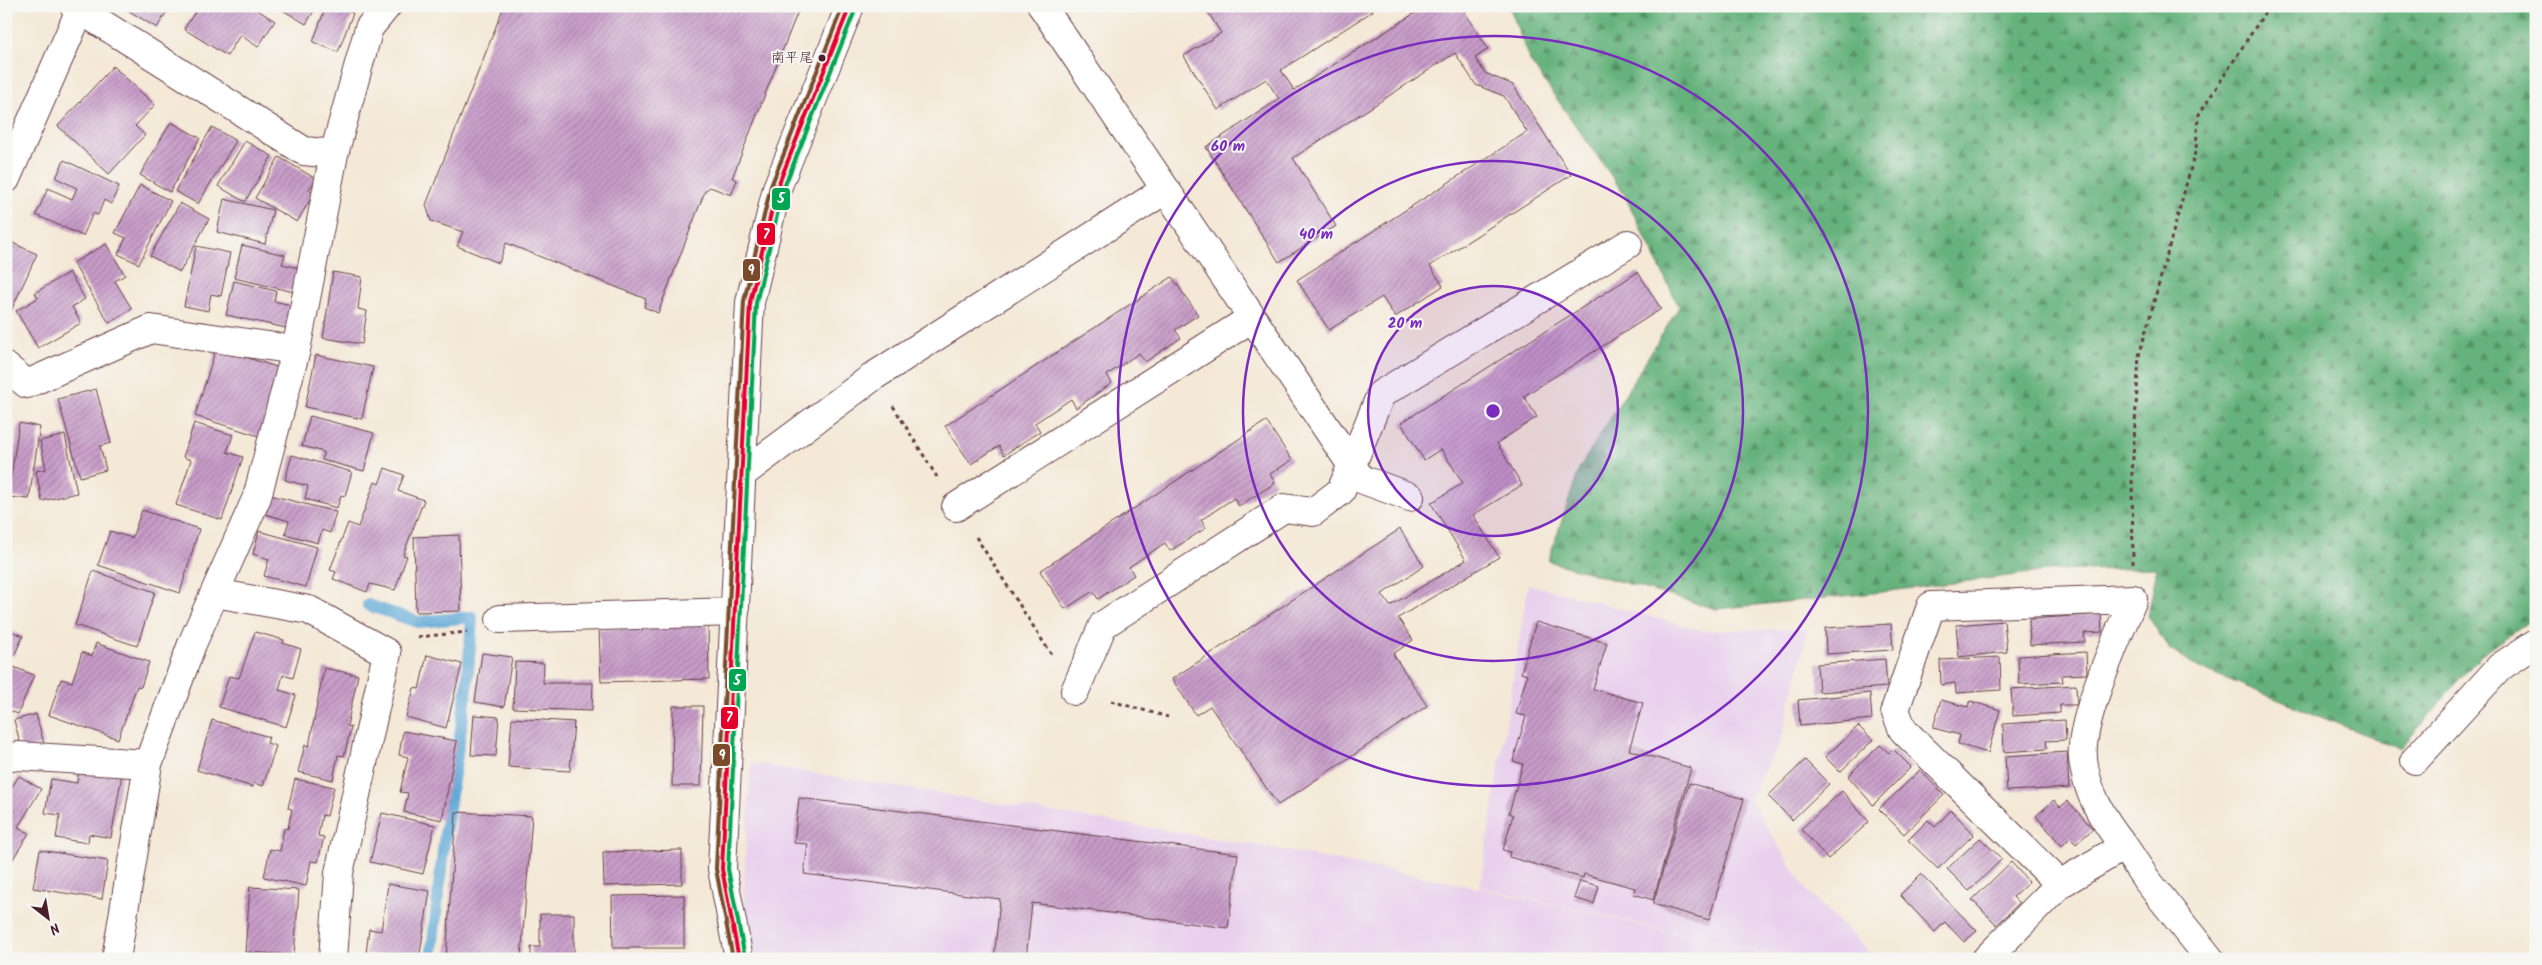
<svg xmlns="http://www.w3.org/2000/svg" width="2542" height="965" font-family="Kalam,'Klee One',sans-serif">
  <style>
    .built { fill: #e9d1ed }
    .forest { fill: url(#forest-firs); stroke: #586854 }
    .lines { fill: none; stroke-linecap: round; stroke-linejoin: round }
    .stream { stroke: #60a9d7; stroke-width: 12 }
    .building { fill: url(#building-hatch) }
    .minor-casing { stroke: #643d45; stroke-width: 30 }
    .path { stroke: #643d45; stroke-width: 3; stroke-dasharray: 4 4; stroke-linecap: butt }
    .minor { stroke: #fff; stroke-width: 28 }
    .bus-1-casing { stroke: #f6f6f2; stroke-width: 8 }
    .bus-2-casing { stroke: #f6f6f2; stroke-width: 8 }
    .bus-3-casing { stroke: #f6f6f2; stroke-width: 8 }
    .bus-1 { stroke: #e4002b; stroke-width: 4 }
    .bus-2 { stroke: #00a651; stroke-width: 4 }
    .bus-3 { stroke: #7a4b2a; stroke-width: 4 }
    .ring { fill: none; stroke: #7b2cbf; stroke-width: 2.5 }
    .bus-dot { fill: #4a1f2b; stroke: #f6f6f2; stroke-width: 2 }
    .labels { text-anchor: middle; dominant-baseline: central; stroke-width: 4; stroke-linejoin: round; paint-order: stroke }
    .bus-label { font-size: 14px; fill: #4a1f2b; stroke: #f6f6f2; text-anchor: end }
    .centre { fill: #7b2cbf; stroke: #f6f6f2; stroke-width: 2.5 }
    .ring-label { font-size: 15px; text-anchor: middle; font-weight: bold; fill: #7b2cbf; stroke: #f6f6f2; stroke-width: 4; stroke-linejoin: round; paint-order: stroke }
    .line-badge { stroke: #f6f6f2; stroke-width: 2 }
    .badge-label { font-size: 14px; text-anchor: middle; font-weight: bold; fill: #fff }
  </style>
  <defs>
    <pattern id="forest-firs" width="22" height="20" patternUnits="userSpaceOnUse" patternTransform="scale(1.25)"><rect width="22" height="20" fill="#65b27c"/><path d="M5 1l3.5 6h-7zM16 11l3.5 6h-7z" fill="#559066"/></pattern>
    <pattern id="building-hatch" width="6" height="6" patternUnits="userSpaceOnUse" patternTransform="scale(1.25)"><rect width="6" height="6" fill="#c89cc9"/><path d="M-1 1l2-2M0 6l6-6M5 7l2-2" fill="none" stroke="#a47fa3"/></pattern>
  </defs>
  <rect width="100%" height="100%" fill="#f6f6f2"/>
  <filter id="ink" filterUnits="userSpaceOnUse"><feTurbulence type="fractalNoise" baseFrequency=".02" numOctaves="2"/><feDisplacementMap in="SourceGraphic" scale="10" xChannelSelector="R" yChannelSelector="G"/><feConvolveMatrix kernelMatrix="1 2 1 2 8 2 1 2 1" color-interpolation-filters="sRGB"/></filter>
  <filter id="wash" filterUnits="userSpaceOnUse"><feTurbulence type="fractalNoise" baseFrequency=".0096" numOctaves="4" result="noise"/><feDisplacementMap in="SourceGraphic" scale="20" xChannelSelector="R" yChannelSelector="G"/><feGaussianBlur stdDeviation="1.12" result="paint"/><feColorMatrix in="noise" values="0 0 0 0 0 0 0 0 0 0 0 0 0 0 0 0 0 1.4 0 .05"/><feComposite in="paint" operator="in"/></filter>
  <g filter="url(#wash)">
    <rect width="100%" height="100%" fill="#f4e8d6"/>
    <path class="built" d="M1528 584 1704 631 1808 629 1782 737 1749 799 1807 891 1877 959H1794L1480 887Z
      M751 763 1272 848 1479 888 1788 959H756L743 892Z"/>
    <path class="forest" d="M1509 6H2536V617L2480 656 2400 749 2195 666 2169 649 2148 616 2157 568 2048 571 1874 593 1716 609 1548 561 1580 467 1679 307 1624 194 1530 61Z"/>
    <g class="lines">
      <path class="stream" d="M368 605 418 622 472 617 467 688 445 834 431 959"/>
    </g>
    <g id="blocks">
      <path class="building" d="M121 6H170L157 28Z
        M199 6H251L275 21 258 47 240 35 227 56 184 29Z
        M276 6H317L306 24Z
        M326 6H334L353 13 338 52 313 42Z
        M504 6H800L732 178 737 180 731 195 710 187 705 191 658 313 644 307 646 299 506 243 499 263 457 246 463 232 431 221 426 205Z
        M1204 6H1370L1373 11 1281 70 1294 90 1426 6H1461L1488 49 1475 58 1485 73 1513 85 1571 175 1430 266 1443 286 1395 317 1382 297 1329 330 1297 280 1527 132 1504 96 1476 85 1455 53 1293 158 1336 226 1279 262 1206 147 1279 99 1266 79 1218 110 1184 56 1221 33Z
        M113 66 155 105 135 126 145 135 109 174 58 126Z
        M171 122 200 138 170 192 140 175Z
        M212 127 236 141 198 204 175 191Z
        M245 141 272 156 245 202 218 186Z
        M279 157 316 179 309 190 314 193 297 222 255 198Z
        M64 160 119 186 111 204 104 200 98 215 93 213 83 236 36 215 48 188 72 199 77 188 56 178Z
        M140 185 171 201 139 264 118 254 126 238 115 233Z
        M224 199 273 210 265 244 217 232Z
        M180 203 209 219 180 272 150 256Z
        M6 240 37 254 6 322Z
        M106 244 125 275 115 281 132 309 109 323 73 263Z
        M242 245 285 255 282 264 299 268 294 292 234 278Z
        M196 246 230 253 221 296 211 294 208 311 184 306Z
        M69 272 85 299 72 307 81 323 38 348 16 311 38 298 35 293Z
        M333 272 362 277 358 309 367 311 362 344 323 338Z
        M1638 272 1661 309 1524 396 1537 417 1497 443 1522 485 1473 515 1499 557 1398 618 1413 640 1393 654 1427 706 1278 805 1210 706 1196 715 1172 679 1400 529 1424 566 1382 594 1390 606 1466 560 1431 503 1463 483 1441 449 1424 460 1401 423Z
        M1172 277 1198 315 1175 330 1181 338 1145 362 1139 353 1107 375 1112 383 1076 408 1071 399 1035 423 1040 431 1004 455 999 446 971 464 945 426Z
        M234 281 276 291 274 301 291 305 286 328 226 315Z
        M216 348 280 368 259 436 195 416Z
        M316 355 373 367 362 419 305 407Z
        M96 389 111 443 100 446 106 470 80 477 58 399Z
        M310 416 374 433 364 471 322 460 324 452 302 446Z
        M1266 421 1292 460 1270 474 1275 483 1239 506 1234 498 1201 520 1206 528 1170 551 1165 543 1129 567 1134 575 1098 599 1093 591 1065 609 1040 571Z
        M19 423 40 427 29 499 8 497Z
        M194 423 233 435 227 452 243 457 222 520 176 505 191 460 183 457Z
        M65 435 77 493 42 501 36 471 46 469 40 441Z
        M292 455 352 472 345 496 341 495 337 508 305 499 308 486 285 480Z
        M385 468 404 475 398 491 424 500 403 555 407 556 395 590 370 584 367 592 333 579 336 572 330 570 348 523 358 527 375 482 379 484Z
        M270 495 336 512 330 533 322 530 318 543 285 534 289 521 265 514Z
        M142 510 199 529 180 593 98 565 110 531 132 538Z
        M259 531 317 547 306 587 264 576 269 559 253 554Z
        M459 535 461 611 416 612 414 537Z
        M93 571 155 592 137 646 75 625Z
        M2101 614 2102 632 2084 633 2085 642 2030 645 2029 619Z
        M2004 621 2007 652 1959 657 1956 625Z
        M1536 622 1607 643 1593 689 1643 703 1629 750 1691 768 1653 900 1634 894 1635 888 1584 874 1583 878 1509 857 1510 852 1503 850 1513 815 1509 813 1523 764 1513 761 1526 716 1516 714 1527 675 1521 673Z
        M1891 624 1893 650 1826 654 1825 628Z
        M708 625 709 679 601 682 599 629Z
        M6 629 23 636 14 656 6 652Z
        M255 632 284 640 283 643 301 649 293 678 283 675 279 690 296 695 286 727 219 707 229 676 239 678Z
        M96 643 149 662 141 687 137 686 118 739 49 715 61 679 72 682 82 652 92 656Z
        M2086 652 2087 674 2062 675 2063 682 2019 684 2018 656Z
        M482 653 512 657 504 707 475 702Z
        M427 655 462 664 446 728 406 717 414 688 419 689Z
        M2000 657 2001 690 1956 693 1955 683 1941 685 1940 660Z
        M1885 659 1887 687 1819 692 1817 664Z
        M515 662 544 663 543 683H593L592 711 513 708Z
        M6 664 34 675 18 714 8 710 6 715Z
        M324 668 358 675 347 726 351 727 344 756 338 755 333 780 298 772 305 745 309 746Z
        M2076 685 2077 705H2060V713L2013 716 2011 689Z
        M1870 693 1872 719 1800 726 1798 700Z
        M1941 700 1968 707 1970 701 2000 710 1988 753 1958 744 1960 735 1933 728Z
        M673 706H703L701 786H672Z
        M36 714 44 744 22 750 14 720Z
        M474 715 499 717 496 756 471 755Z
        M512 718 574 722 570 771 508 767Z
        M212 720 269 737 267 743 276 746 263 786 254 783 253 787 197 770Z
        M2065 720 2066 740 2046 741 2047 749 2004 752 2003 724Z
        M1858 726 1873 740 1840 772 1825 757Z
        M403 731 457 741 442 820 404 812 408 793 400 792 408 757 399 755Z
        M1880 745 1889 753 1893 749 1911 767 1873 805 1848 776Z
        M2067 752 2069 788 2007 791 2005 756Z
        M1805 760 1829 784 1792 820 1768 796Z
        M79 767 122 774 111 838 89 834 88 843 56 838 60 815 45 813 51 779 77 783Z
        M1920 770 1944 795 1904 834 1879 809Z
        M19 776 41 789 18 827 29 833 8 867 6 785 11 788Z
        M295 779 334 787 327 816 322 815 318 836 324 837 318 862 311 861 306 886 264 877 270 849 280 851 284 828 288 829 292 809 288 808Z
        M1689 783 1744 799 1709 920 1653 904Z
        M1842 791 1869 822 1828 859 1801 829Z
        M799 798 1238 854 1228 928 1032 903 1026 959H994L1000 899 804 874 808 844 794 843Z
        M2054 800 2060 807 2068 801 2093 829 2076 844 2070 838 2062 846 2036 816Z
        M1951 810 1974 834 1938 869 1908 840 1928 820 1935 827Z
        M456 812 532 816 521 959H446Z
        M382 813 435 825 423 874 370 862Z
        M1980 838 2002 859 1969 891 1947 869Z
        M40 850 108 861 102 899 33 888Z
        M682 850V884L604 886 603 852Z
        M2011 862 2029 882 2013 897 2019 903 1997 925 1972 900Z
        M1921 874 1977 931 1964 942 1945 922 1935 932 1900 895Z
        M1580 881 1599 886 1594 904 1574 898Z
        M388 884 430 891 419 959H397L366 954 369 929 381 931Z
        M250 887 299 890 294 955 245 952Z
        M684 895V948H613L612 896Z
        M540 914H574V959H531V947H540Z
        M704 955V959H607L606 957Z"/>
    </g>
  </g>
  <g filter="url(#ink)">
    <use href="#blocks" fill-opacity="0" stroke="#643d45" stroke-width="1"/>
    <g class="lines">
      <defs>
        <path id="minor" d="M74 6 304 151 334 154
          M1042 6 1361 479 1410 497
          M6 179 80 10
          M6 367 27 384 151 329 296 350
          M742 474 874 376 1165 190
          M956 507 1252 318
          M215 593 309 610 387 653 339 873 333 959
          M500 619 735 612
          M1075 691 1103 625 1284 508 1313 512 1341 491 1381 394 1628 244
          M6 758 18 756 148 764
          M2415 760 2500 667 2536 643
          M2124 846 2146 879 2210 959
          M116 959 148 764 192 644 257 497 296 350 334 154 369 28 387 6
          M739 959 722 869 750 302 777 188 850 6
          M1986 959 2060 884 2124 846C2103 820 2086 792 2083 758 2079 720 2118 637 2133 599L1931 606 1895 710 1903 730 2060 884"/>
      </defs>
      <use href="#minor" class="minor-casing"/>
      <path class="path" d="M893 406 937 477
        M976 537 1051 654
        M2133 564 2132 474 2139 356 2196 149 2198 116 2269 6
        M418 637 467 632
        M1111 701 1168 717"/>
      <use href="#minor" class="minor"/>
      <defs>
        <path id="bus-1" d="M739 959 722 869 750 302 777 188 850 6"/>
        <path id="bus-2" d="M745 958 728 869 756 303 783 190 856 8"/>
        <path id="bus-3" d="M733 959 716 869 744 301 771 186 843 6"/>
      </defs>
      <use href="#bus-1" class="bus-1-casing"/>
      <use href="#bus-2" class="bus-2-casing"/>
      <use href="#bus-3" class="bus-3-casing"/>
      <use href="#bus-1" class="bus-1"/>
      <use href="#bus-2" class="bus-2"/>
      <use href="#bus-3" class="bus-3"/>
    </g>
  </g>
  <circle cx="1493" cy="411" r="125" fill="#7b2cbf" fill-opacity=".12"/>
  <g class="ring">
    <circle cx="1493" cy="411" r="125"/>
    <circle cx="1493" cy="411" r="250"/>
    <circle cx="1493" cy="411" r="375"/>
  </g>
  <circle class="bus-dot" cx="822" cy="58" r="4.5"/>
  <g class="labels">
    <g class="bus-label">
      <text x="813" y="58">南平尾</text>
    </g>
  </g>
  <circle cx="1493" cy="411" r="8" class="centre"/>
  <g class="ring-label">
    <text x="1228" y="151">60 m</text>
    <text x="1316" y="239">40 m</text>
    <text x="1405" y="328">20 m</text>
  </g>
  <g class="line-badge">
    <rect x="771" y="187" width="20" height="24" rx="5" fill="#00a651"/>
    <rect x="756" y="222" width="20" height="24" rx="5" fill="#e4002b"/>
    <rect x="742" y="258" width="19" height="24" rx="5" fill="#7a4b2a"/>
    <rect x="728" y="668" width="19" height="24" rx="5" fill="#00a651"/>
    <rect x="720" y="706" width="19" height="24" rx="5" fill="#e4002b"/>
    <rect x="712" y="743" width="19" height="24" rx="5" fill="#7a4b2a"/>
  </g>
  <g class="badge-label">
    <text x="781" y="203">5</text>
    <text x="766" y="239">7</text>
    <text x="751" y="275">9</text>
    <text x="737" y="685">5</text>
    <text x="729" y="722">7</text>
    <text x="722" y="760">9</text>
  </g>
  <rect width="2542" height="965" fill="none" stroke="#f6f6f2" stroke-width="25"/>
  <g transform="translate(48 918) rotate(149)" stroke="#f6f6f2" stroke-width="4" paint-order="stroke">
  <path d="M0-4L9 19L0 12L-9 19Z" fill="#4a1f2b"/>
  <text y="-8" font-size="14" font-weight="bold" text-anchor="middle" fill="#4a1f2b">N</text>
  </g>
</svg>
